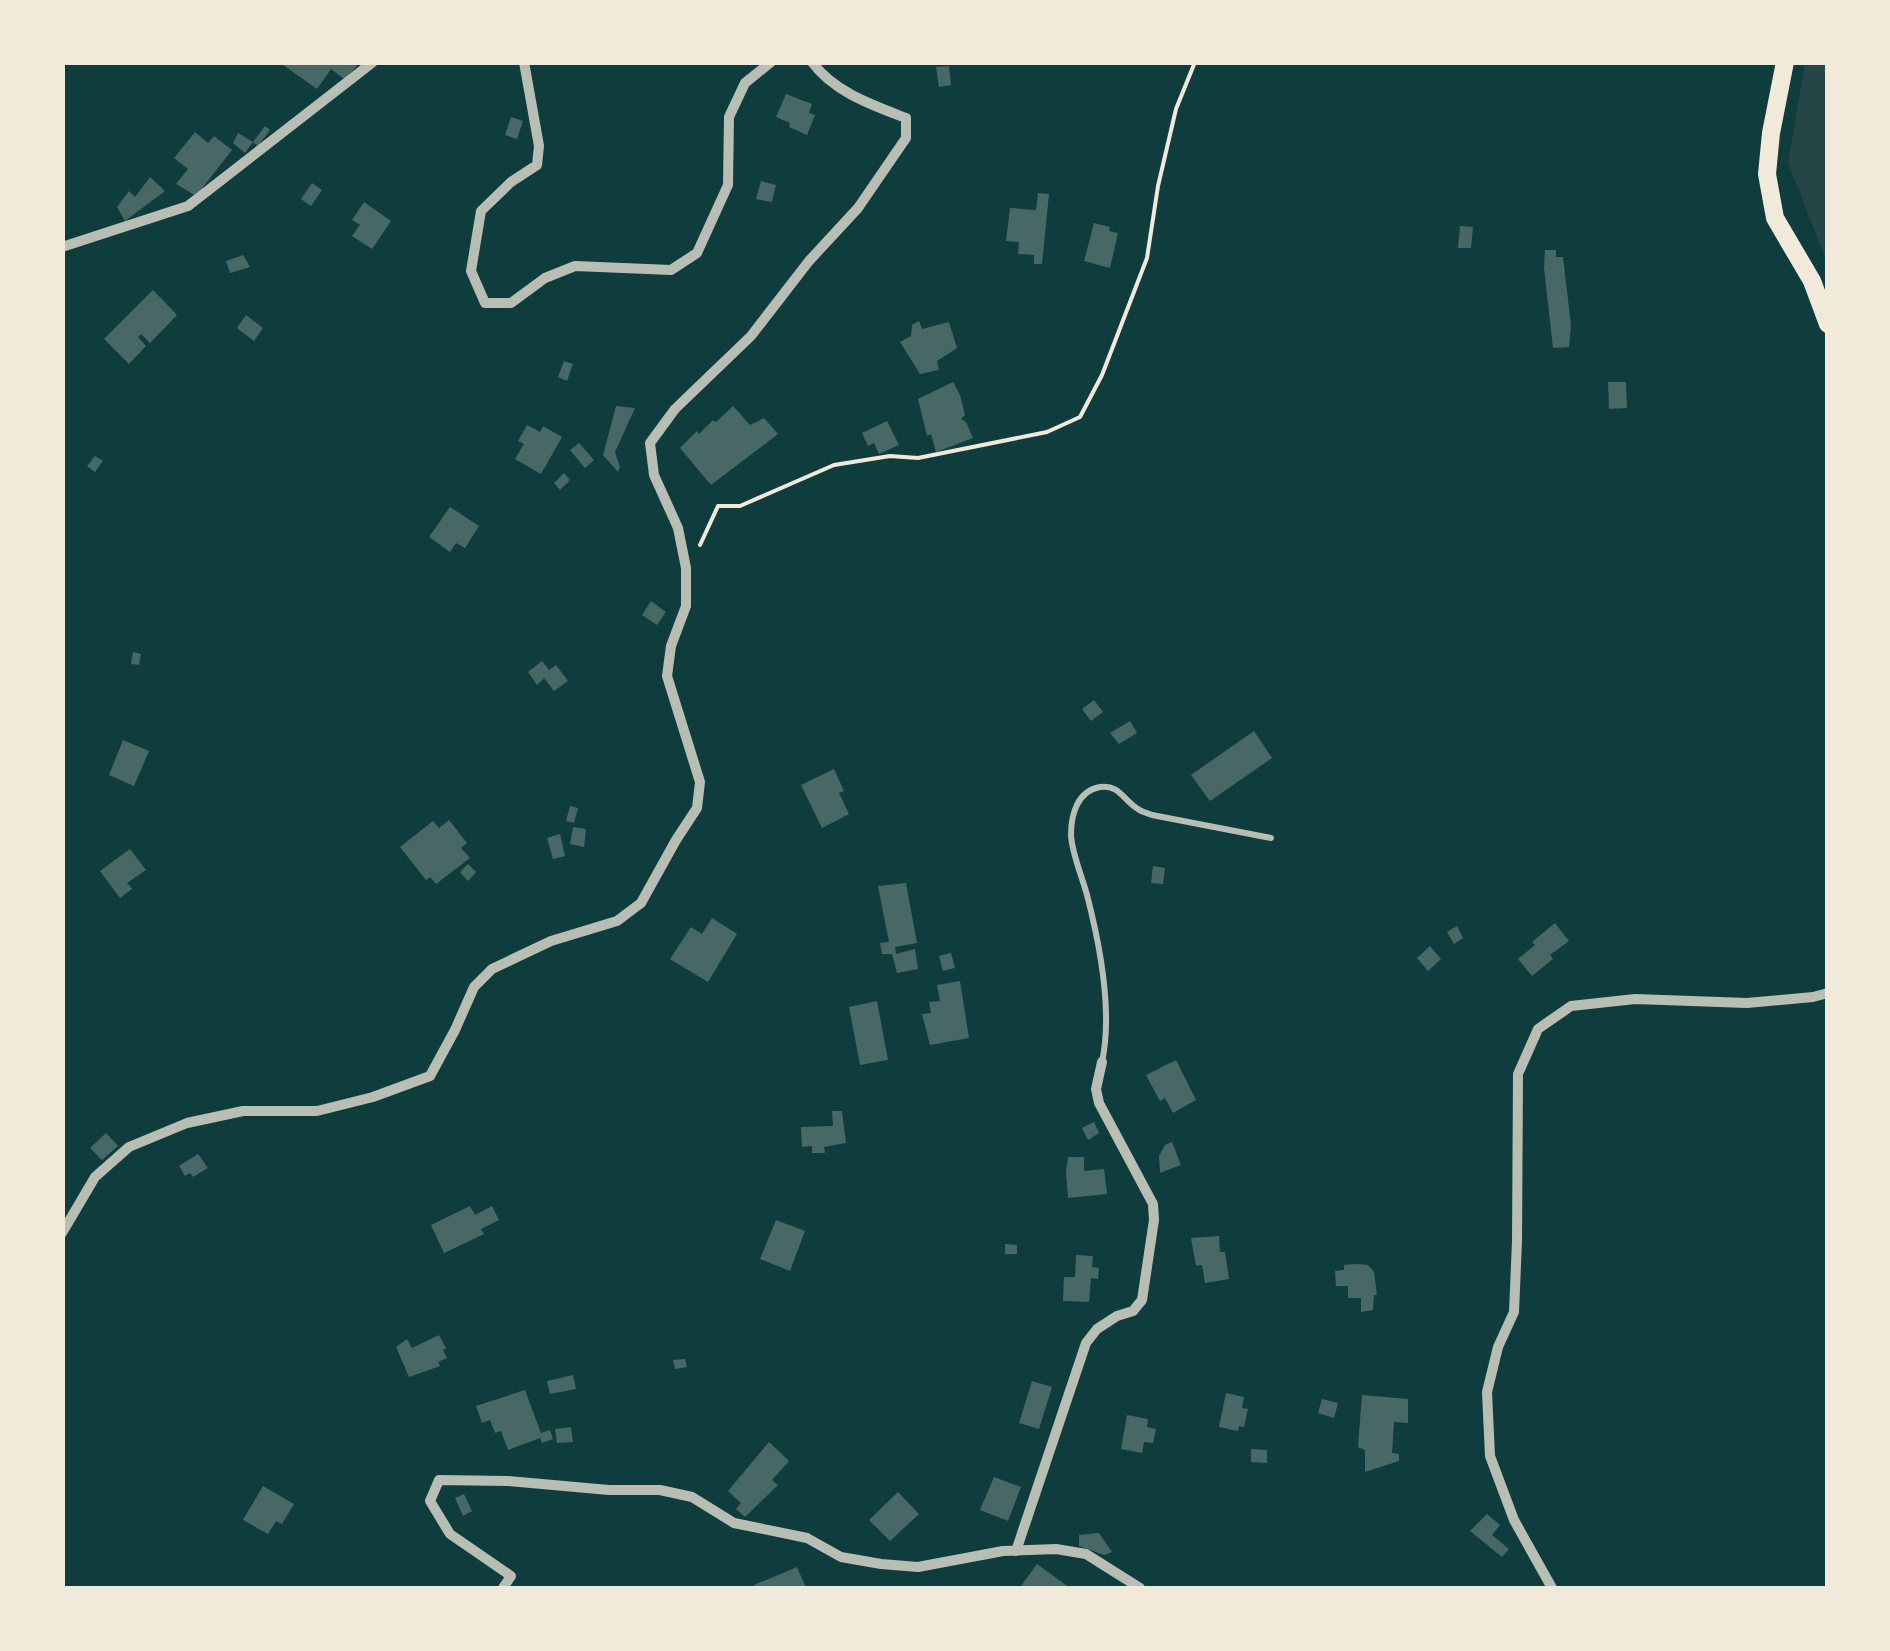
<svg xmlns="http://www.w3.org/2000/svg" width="1890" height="1651" font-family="'Alegreya Sans',sans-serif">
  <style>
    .green { fill: #244646 }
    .building { fill: #486865 }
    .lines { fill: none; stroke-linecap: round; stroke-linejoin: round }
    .path { stroke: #f1e9da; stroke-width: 4 }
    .service { stroke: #b8beb3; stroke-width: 6 }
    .minor { stroke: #b8beb3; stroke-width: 10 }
    .secondary { stroke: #f1e9da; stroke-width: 18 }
  </style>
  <rect width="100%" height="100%" fill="#0f3d3e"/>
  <path class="green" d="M1805 63H1827V262L1788 163Z"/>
  <path class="building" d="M279 62H352L357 66 344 79 331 69 317 89Z
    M949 66 951 85 939 87 936 67Z
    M786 94 812 104 809 113 815 115 807 135 789 127 790 123 776 117Z
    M511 117 523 121 517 139 505 135Z
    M265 126 270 130 258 146 253 142Z
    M195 132 208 143 214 136 232 150 196 196 176 184 188 169 174 158Z
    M238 133 253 142 245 153 233 143Z
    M150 177 165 191 125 221 117 207 129 191 135 197Z
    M761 181 776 185 772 202 756 199Z
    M312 183 322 190 311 206 301 199Z
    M1038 193 1049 194 1042 264H1034V255L1018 254 1019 242 1006 241 1010 208 1036 210Z
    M364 202 391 221 372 249 352 236 360 225 352 220Z
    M1094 223 1110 227 1109 231 1118 233 1110 268 1084 261Z
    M1460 226 1473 227 1471 248H1458Z
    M1545 250H1556V257H1563L1571 325 1569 347 1553 348 1544 268Z
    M243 255 250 267 230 273 226 261Z
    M153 290 177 315 150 343 141 334 138 337 146 346 129 364 104 339Z
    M246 315 263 328 254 341 237 328Z
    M919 321 922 329 949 322 957 348 937 361 939 370 920 374 900 342 911 336 912 325Z
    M564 361 573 364 567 381 558 377Z
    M953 382 960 395 965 415 961 419 966 422 973 438 936 452 931 434 927 436 918 399Z
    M1608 382H1626L1627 408 1609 409Z
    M616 406 635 408 615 452 620 467 618 472 603 455Z
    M733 406 750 425 764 418 778 434 711 485 680 448 697 431 699 434 713 420 716 422Z
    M887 421 899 445 879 454 874 443 868 446 862 433Z
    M527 425 540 432 543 426 562 437 541 474 515 459 524 444 518 441Z
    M579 443 594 460 585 468 570 450Z
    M95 456 103 461 95 472 87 466Z
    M564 473 570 480 560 490 554 483Z
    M450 507 479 526 465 548 456 543 450 552 429 537Z
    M651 601 666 612 657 625 642 615Z
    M133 652 141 654 139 665 131 664Z
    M542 661 549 670 556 665 568 681 554 691 544 678 537 685 528 672Z
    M1094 700 1103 712 1091 721 1082 709Z
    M1130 721 1137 733 1119 744 1110 733Z
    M1254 731 1272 758 1210 801 1191 775Z
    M123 740 149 751 134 786 109 775Z
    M834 769 844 791 839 793 849 814 822 828 801 785Z
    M570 806 578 808 574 823 566 821Z
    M449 820 467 843 461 848 470 858 436 884 430 877 426 880 400 847 433 821 439 828Z
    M573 827 586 829 584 847 570 844Z
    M560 834 565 856 553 859 547 838Z
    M130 849 146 870 127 883 132 889 120 898 100 871Z
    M468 864 476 872 468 881 460 872Z
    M1153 866 1165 868 1163 884 1151 883Z
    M906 883 917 943 895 947 896 954 915 949 918 969 897 973 892 954H882L880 943 889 942 878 886Z
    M712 918 737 934 708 982 670 959 691 927 702 934Z
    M1555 923 1569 941 1550 955 1553 959 1532 976 1518 959 1535 945 1532 942Z
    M1457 926 1463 938 1454 944 1447 932Z
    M1430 946 1441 959 1428 971 1417 958Z
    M951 953 955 968 943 971 939 956Z
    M960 981 969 1038 930 1045 922 1014 931 1013 929 1002 940 1001 937 985Z
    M877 1001 888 1060 860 1065 849 1007Z
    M1176 1060 1196 1100 1173 1113 1165 1098 1160 1101 1146 1075Z
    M832 1111H842L846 1143 824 1147 825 1153H812V1146L802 1147 801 1127 833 1126Z
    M1094 1122 1099 1133 1088 1140 1082 1128Z
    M106 1133 118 1146 102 1160 90 1148Z
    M1172 1142 1181 1165 1160 1173 1159 1156 1165 1145Z
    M198 1154 208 1168 193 1177 190 1173 185 1176 179 1166Z
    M1068 1157H1084V1171L1104 1169 1107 1194 1068 1198 1066 1172Z
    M470 1206 475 1215 492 1206 499 1220 481 1229 484 1234 444 1253 431 1225Z
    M776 1220 805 1231 790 1271 760 1259Z
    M1219 1236 1220 1252H1225L1229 1279 1205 1283 1202 1265 1196 1266 1191 1238Z
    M1005 1244 1017 1245V1254H1005Z
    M1076 1255 1093 1256 1092 1267 1099 1268 1098 1279 1091 1278 1089 1302 1063 1301 1064 1277H1075Z
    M1357 1264 1368 1265 1374 1272 1377 1295H1374L1373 1310 1361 1312V1298H1348V1286H1336L1335 1271 1344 1270V1265Z
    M439 1335 446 1348 443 1350 447 1358 438 1362 440 1366 409 1377 396 1347 407 1339 412 1348Z
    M685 1359 687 1367 675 1369 673 1360Z
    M573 1375 576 1389 550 1394 547 1381Z
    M1032 1381 1052 1387 1039 1429 1019 1423Z
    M525 1390 541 1433 550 1430 553 1439 542 1443 540 1438 508 1450 501 1431 495 1433 490 1420 482 1423 476 1406Z
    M1226 1393 1244 1397 1242 1408 1248 1409 1244 1427 1239 1426 1238 1431 1219 1427Z
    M1362 1395 1408 1399V1423L1394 1422 1392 1453 1399 1454V1461L1365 1472V1450L1358 1447Z
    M1322 1399 1338 1403 1334 1418 1318 1413Z
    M1127 1415 1148 1419 1147 1427 1156 1429 1153 1443 1144 1442 1142 1453 1121 1449Z
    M571 1427 573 1442 557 1443 555 1429Z
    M769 1442 789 1461 772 1480 778 1485 745 1517 736 1509 741 1503 728 1491Z
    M1251 1449 1267 1450V1463L1251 1462Z
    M994 1477 1021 1487 1008 1521 980 1510Z
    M263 1486 294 1504 282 1524 276 1521 268 1534 243 1520Z
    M898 1492 919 1514 890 1541 869 1520Z
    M464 1494 472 1511 463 1516 455 1498Z
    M1487 1514 1500 1525 1492 1535 1509 1549 1502 1557 1470 1531Z
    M1099 1533 1112 1552 1104 1555 1079 1546V1535Z
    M1037 1564 1070 1588H1024L1021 1586Z
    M797 1567 806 1588H756L754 1585Z"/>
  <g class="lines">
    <path class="path" d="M700 545 718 506H740L834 465 890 456 918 458 1047 432 1080 417 1102 375 1147 258 1158 186 1176 109 1195 62"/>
    <path class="service" d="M1102 1062C1113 1011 1100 945 1087 895 1082 876 1072 854 1071 835 1071 815 1077 791 1100 787 1119 784 1124 801 1138 809 1142 812 1147 813 1152 815L1271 838"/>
    <path class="minor" d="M524 62 539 146 537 165 511 182 481 211 471 271 485 303H511L545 278 575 266 671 270 697 253 728 185 729 117 745 83 771 62
      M62 247 188 206 373 62
      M62 1233 95 1177 129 1147 187 1123 243 1111H317L373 1097 430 1076 455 1030 474 987 492 969 551 941 617 921 641 903 676 840 697 808 700 782 667 676 671 646 686 606V568L678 528 654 475 650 443 675 409 751 336 809 261 858 208 906 138V118C872 105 834 92 812 62
      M1016 1551 1086 1343 1097 1329 1117 1316 1133 1311 1142 1300 1154 1220 1153 1204 1099 1103 1096 1089 1102 1062
      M503 1588 511 1576 450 1534 430 1501 439 1480 508 1481 609 1490H660L692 1497 734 1523 807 1538 841 1557 881 1564 918 1567 1003 1551 1056 1549 1086 1554 1140 1588
      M1552 1588 1514 1520 1490 1456 1487 1392 1498 1347 1514 1312 1517 1241 1518 1074 1538 1029 1571 1006 1635 999 1747 1003 1813 997 1828 993"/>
    <path class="secondary" d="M1785 62 1771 133 1767 174 1775 218 1812 281 1828 324"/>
  </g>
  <rect width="1890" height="1651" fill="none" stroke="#f1e9da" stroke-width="130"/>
</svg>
